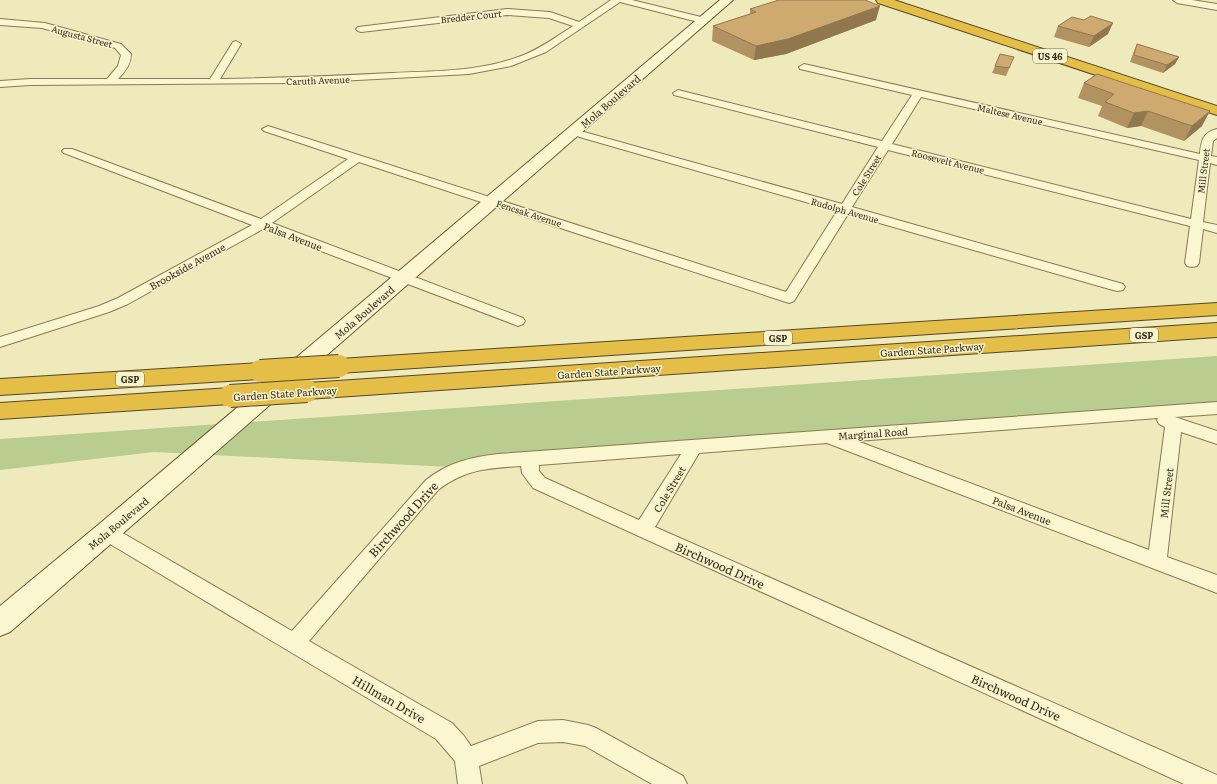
<svg xmlns="http://www.w3.org/2000/svg" width="1217" height="784" font-family="Literata,serif">
  <style>
    .green { fill: #bacd90 }
    .lines { fill: none; stroke-linecap: round; stroke-linejoin: round }
    .street-casing { stroke: #877a55; stroke-width: 2 }
    .secondary-casing { stroke: #695a39; stroke-width: 2 }
    .highway-casing { stroke: #55462a; stroke-width: 2 }
    .street { fill: #faf6cf; fill-rule: evenodd }
    .secondary { fill: #faf6cf; fill-rule: evenodd }
    .highway { fill: #e4be47; fill-rule: evenodd }
    .highway-bridge-casing { stroke: #55462a; stroke-width: 24; stroke-linecap: butt }
    .highway-bridge { stroke: #e4be47; stroke-width: 22 }
    .wall { fill: #b29260 }
    .shaded-wall { fill: #91774e }
    .building { fill: #cfaa70; stroke: #91774e }
    .labels { text-anchor: middle; dominant-baseline: central; stroke-width: 3; stroke-linejoin: round; paint-order: stroke }
    .far-street-label { font-size: 9px; fill: #362d1b; stroke: #f7f3cc }
    .shield { fill: #f7f3cc; stroke: #706850; stroke-width: 1 }
    .shield-label { font-size: 9px; font-weight: bold; fill: #362d1b }
    .street-label { font-size: 10px; fill: #362d1b; stroke: #f7f3cc }
    .near-street-label { font-size: 12px; fill: #362d1b; stroke: #f7f3cc }
  </style>
  <rect width="100%" height="100%" fill="#efeabc"/>
  <path class="green" d="M1217 356V409L450 467 154 452 0 470V439Z"/>
  <g class="lines">
    <defs>
      <path id="street" d="M611 0H632L705 18 707 20 702 23 620 2 546 52 511 66 469 74 302 83 30 85 0 87V81L30 79H107L118 66 121 55 115 48 42 28 0 25V19L45 23 121 44 131 54C131 64 125 72 118 79H210L233 42 236 41 241 44 220 79C278 78 335 76 392 73 435 71 480 72 521 56 540 49 556 37 573 26L549 18 507 15 361 32 358 31 356 29 358 27 507 9 550 12 579 22Z
        M1173 0H1192L1217 4V10L1177 3Z
        M804 64 1200 154C1201 141 1203 132 1217 129V138L1213 141 1211 156 1217 157V165L1210 163 1203 222 1217 225V233L1203 229 1199 263 1197 266 1192 267 1187 266 1185 263 1190 226 888 150 852 207 1123 284 1125 287 1123 290 1118 291 1113 290 848 214 794 301 789 303 359 162 272 223 523 318 525 321 523 324 518 326 513 324 263 229 128 304 109 312 0 347V337L99 306 118 298 252 225 64 153 62 151 64 149H72L261 219 348 159 264 131 262 129 268 126 786 292 837 211 569 134 567 132 573 129 577 130 842 204 878 147 674 95 673 93 678 90 882 141 912 95 800 69 799 67ZM921 97 1199 160 1191 219 892 144Z
        M1217 402V414L1175 417 1217 431V444L1181 432 1167 557 1217 575V593L827 443 699 453 655 527 1217 775V784H1184L533 488 522 473 521 466C489 468 465 469 438 490L309 641 452 723 464 736 471 746 538 721 563 720 588 725 596 728 683 776 687 784H652L585 746 563 742 538 743 479 766 482 784H458L455 761 436 739 100 538 98 533 100 528 107 525 114 528 292 631 426 480C447 463 471 457 498 454ZM1158 418 1157 420 1159 424 1165 427 1149 550 857 441ZM681 454 639 520 545 478 539 471V465Z"/>
      <path id="secondary" d="M720 0H733L10 632 0 636V606L98 525Z"/>
      <path id="highway" d="M876 0H894L1217 106V115L878 3Z
        M1217 303V315L339 373 331 371 328 366 331 361 339 359Z
        M1217 323V337L307 399 299 397 296 391 299 385 307 383Z
        M260 363 268 366 271 371 268 376 260 379 0 395V379Z
        M230 388 238 390 241 396 238 402 230 404 0 419V403Z"/>
    </defs>
    <use href="#street" class="street-casing"/>
    <use href="#secondary" class="secondary-casing"/>
    <use href="#highway" class="highway-casing"/>
    <use href="#street" class="street"/>
    <use href="#secondary" class="secondary"/>
    <use href="#highway" class="highway"/>
    <defs>
      <path id="highway-bridge" d="M260 371 339 366
        M230 396 307 391"/>
    </defs>
    <use href="#highway-bridge" class="highway-bridge-casing"/>
    <use href="#highway-bridge" class="highway-bridge"/>
  </g>
  <path class="wall" d="M750 9 876 20 786 54 754 60 712 41 713 26 750 14Z
    M1058 26 1108 34 1089 47 1054 37Z
    M1137 44 1179 57 1175 64 1163 73 1130 62 1134 51Z
    M1011 64 1006 76 992 73 995 66Z
    M1097 74 1202 126 1184 141 1141 126 1127 128 1098 116 1102 106 1078 98 1084 83Z"/>
  <path class="shaded-wall" d="M880 6 876 20 786 54 754 60 756 46Z
    M1113 23 1108 34 1089 47 1094 36Z
    M1179 57 1175 64 1163 73 1167 65Z
    M1148 111 1141 126 1127 128 1134 113Z
    M1210 111 1202 126 1184 141 1192 126Z"/>
  <path class="building" d="M779 0H865L880 6 788 39 756 46 713 26 756 12 750 9Z
    M1091 16 1113 23 1094 36 1058 26 1072 17 1084 20Z
    M1137 44 1179 57 1167 65 1134 55Z
    M1000 54 1014 57 1009 68 995 66Z
    M1097 74 1210 111 1192 126 1148 111 1134 113 1105 102 1114 94 1084 83Z"/>
  <g class="labels">
    <g class="far-street-label">
      <text transform="translate(471 16) rotate(-6)">Bredder Court</text>
      <text transform="translate(82 36) rotate(15)">Augusta Street</text>
      <text transform="translate(318 80) rotate(-2)">Caruth Avenue</text>
      <text transform="translate(1010 114) rotate(13)">Maltese Avenue</text>
      <text transform="translate(948 161) rotate(14)">Roosevelt Avenue</text>
      <text transform="translate(1203 171) rotate(-83)">Mill Street</text>
      <text transform="translate(866 175) rotate(-58)">Cole Street</text>
      <text transform="translate(845 210) rotate(16)">Rudolph Avenue</text>
      <text transform="translate(529 213) rotate(18)">Fencsak Avenue</text>
    </g>
    <g class="shield">
      <rect x="1033" y="49" width="34" height="14" rx="3"/>
      <rect x="1130" y="328" width="28" height="14" rx="3"/>
      <rect x="764" y="331" width="28" height="14" rx="3"/>
      <rect x="116" y="372" width="28" height="14" rx="3"/>
    </g>
    <g class="shield-label">
      <text x="1050" y="56">US 46</text>
      <text x="1144" y="335">GSP</text>
      <text x="778" y="338">GSP</text>
      <text x="130" y="379">GSP</text>
    </g>
    <g class="street-label">
      <text transform="translate(610 101) rotate(-41)">Mola Boulevard</text>
      <text transform="translate(293 236) rotate(21)">Palsa Avenue</text>
      <text transform="translate(187 266) rotate(-29)">Brookside Avenue</text>
      <text transform="translate(364 312) rotate(-41)">Mola Boulevard</text>
      <text transform="translate(932 349) rotate(-4)">Garden State Parkway</text>
      <text transform="translate(609 371) rotate(-4)">Garden State Parkway</text>
      <text transform="translate(285 393) rotate(-4)">Garden State Parkway</text>
      <text transform="translate(873 433) rotate(-4)">Marginal Road</text>
      <text transform="translate(669 489) rotate(-59)">Cole Street</text>
      <text transform="translate(1166 493) rotate(-83)">Mill Street</text>
      <text transform="translate(1022 510) rotate(21)">Palsa Avenue</text>
      <text transform="translate(118 523) rotate(-40)">Mola Boulevard</text>
    </g>
    <g class="near-street-label">
      <text transform="translate(403 519) rotate(-48)">Birchwood Drive</text>
      <text transform="translate(720 565) rotate(24)">Birchwood Drive</text>
      <text transform="translate(1016 697) rotate(24)">Birchwood Drive</text>
      <text transform="translate(389 699) rotate(30)">Hillman Drive</text>
    </g>
  </g>
</svg>
